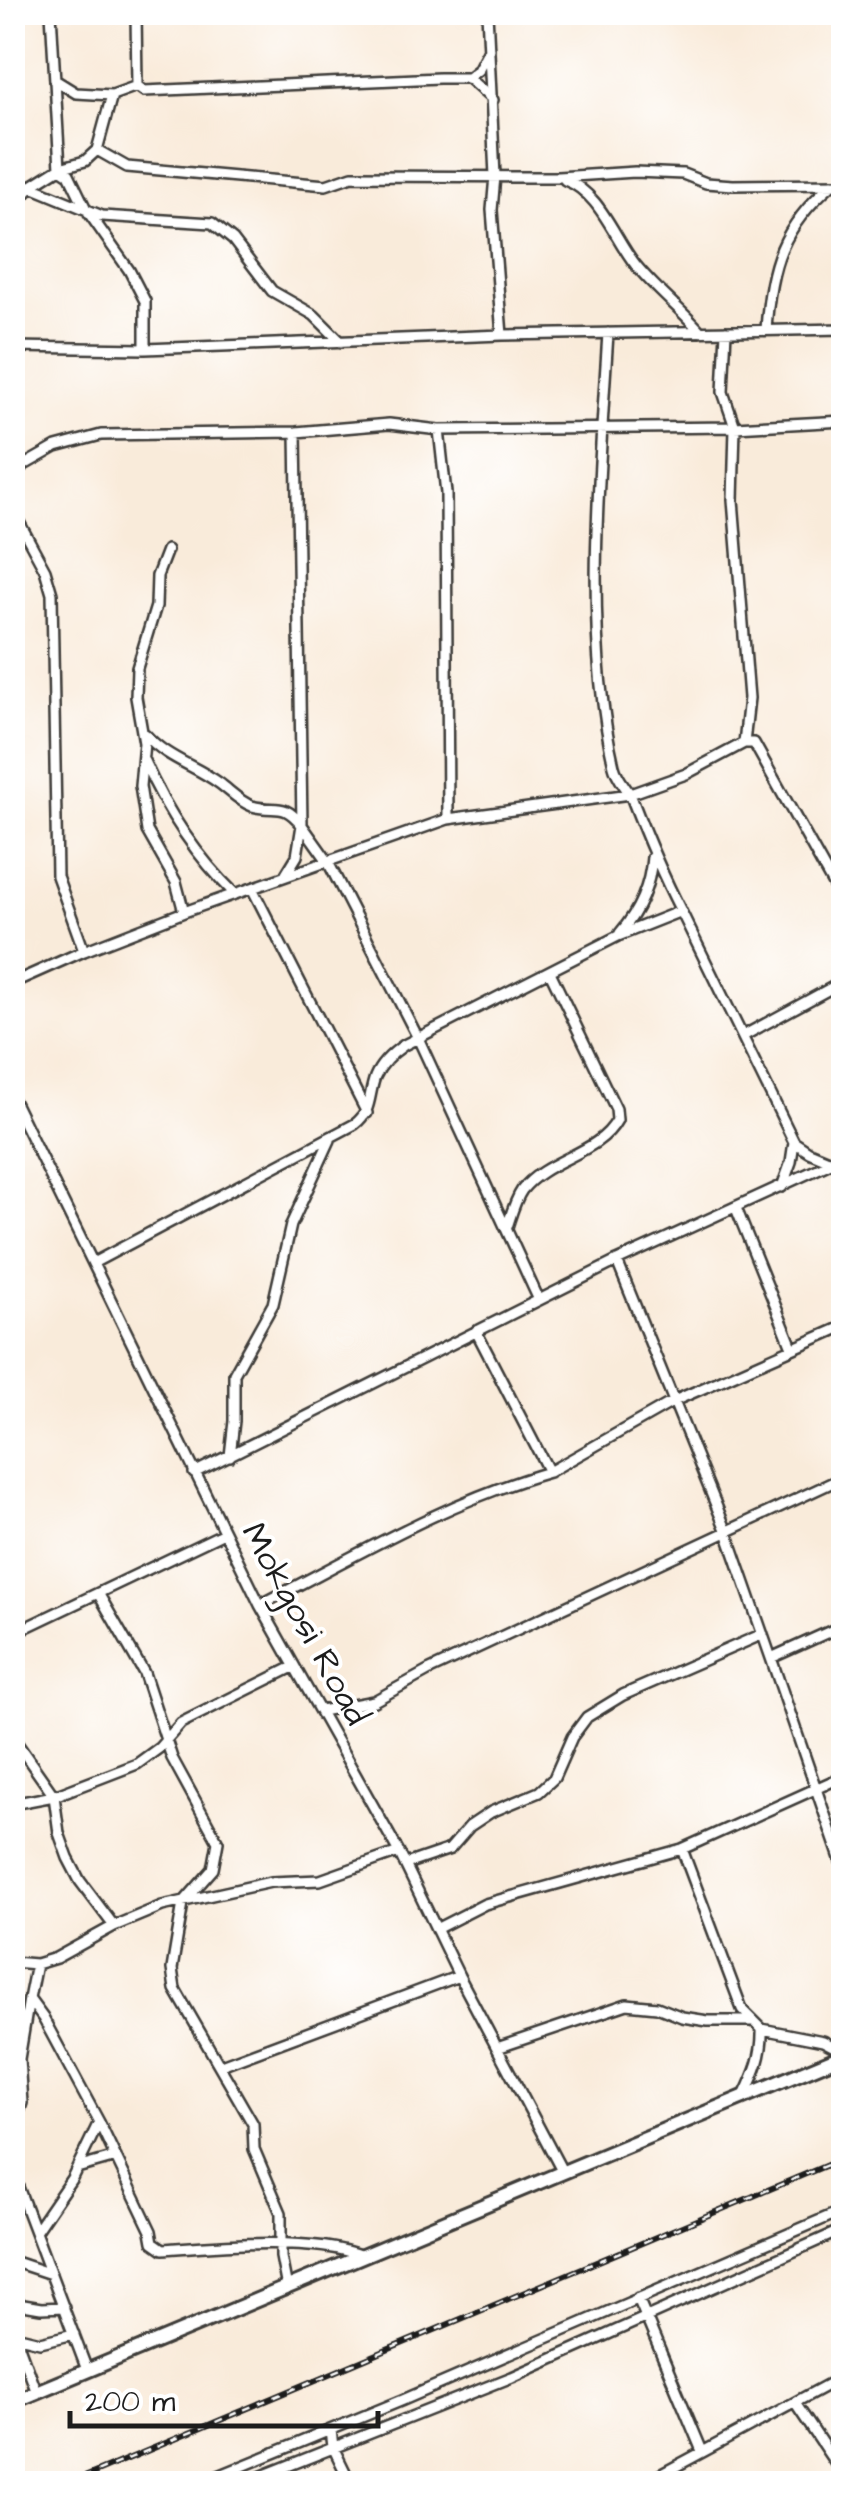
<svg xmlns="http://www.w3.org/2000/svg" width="856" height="2496" font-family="'Architects Daughter',sans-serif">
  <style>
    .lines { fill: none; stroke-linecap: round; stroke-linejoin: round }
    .street-casing { stroke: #3d3b38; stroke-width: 14 }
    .secondary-casing { stroke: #3d3b38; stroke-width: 18 }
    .street { stroke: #fff; stroke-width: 9 }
    .secondary { stroke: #fff; stroke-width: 12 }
    .rail-casing { stroke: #1c1c1c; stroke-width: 6 }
    .rail { stroke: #fff; stroke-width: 2.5; stroke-dasharray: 8; stroke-linecap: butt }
    .labels { text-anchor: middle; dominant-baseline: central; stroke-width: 8; stroke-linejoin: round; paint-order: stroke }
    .street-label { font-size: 35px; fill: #1c1c1c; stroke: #fff }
  </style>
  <rect width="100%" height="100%" fill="#fff"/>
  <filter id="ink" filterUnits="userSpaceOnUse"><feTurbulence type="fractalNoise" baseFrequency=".01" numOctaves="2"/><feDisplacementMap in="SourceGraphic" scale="20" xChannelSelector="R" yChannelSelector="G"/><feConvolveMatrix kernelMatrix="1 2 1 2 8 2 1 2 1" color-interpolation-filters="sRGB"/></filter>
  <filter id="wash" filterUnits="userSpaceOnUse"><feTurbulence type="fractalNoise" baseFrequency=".0048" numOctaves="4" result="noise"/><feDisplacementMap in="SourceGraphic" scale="40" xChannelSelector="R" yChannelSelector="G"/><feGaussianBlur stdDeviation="2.25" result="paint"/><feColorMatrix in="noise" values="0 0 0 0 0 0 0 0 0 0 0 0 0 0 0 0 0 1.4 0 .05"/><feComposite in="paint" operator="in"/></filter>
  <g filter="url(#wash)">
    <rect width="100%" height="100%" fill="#f9ebda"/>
  </g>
  <g filter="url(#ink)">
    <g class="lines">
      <defs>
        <path id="street" d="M51 12 60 168 69 174 86 209 129 270 145 301V349
          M136 12 137 86 144 91 439 78H468L493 100
          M487 12 495 176 492 210 502 335
          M468 78 478 70 489 49
          M55 80 76 93 112 95
          M97 150 127 167 326 185 352 176 558 177 635 172 683 174 706 183 733 185 844 184
          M12 179 102 216 212 223 233 240 272 291 314 315 341 342
          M565 180C600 193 613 236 635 264 654 288 680 308 701 332
          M12 208 33 185 60 168 85 161 97 150 112 95 137 86
          M766 330C770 265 782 227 832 184
          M726 331 723 392 735 427 733 500 749 698 744 743
          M608 333C600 467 583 635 614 766 617 779 627 787 632 799 647 838 662 874 681 911
          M12 347 145 349 502 335 844 329
          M439 430 446 493 448 819
          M296 432 302 825 327 860 418 1038 539 1300
          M12 472 56 447 101 435 296 432 389 424 439 430 735 427 844 421
          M12 509 45 570 52 594 57 876 84 951
          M167 550 157 576 156 606 137 668 136 697 144 743 140 786 147 831 176 882 184 912
          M145 734C166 758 194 765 219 783 229 790 240 802 252 806 276 813 282 800 302 825L297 856 286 874
          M144 761C166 810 196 856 235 894
          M252 888 367 1113
          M620 933C639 911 650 886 652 857
          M12 983 84 951 184 912 448 819 630 794 686 774 744 743H754L844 904
          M743 1036 844 981
          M12 1098 260 1605 399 1852 459 1976 562 2171
          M782 1187 791 1162 794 1142
          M736 1208 792 1347
          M507 1227C511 1215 515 1200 522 1190 546 1159 599 1154 617 1120L616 1109 550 972
          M617 1261 727 1532 771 1658
          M95 1262 355 1124C372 1111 368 1096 375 1077 381 1063 391 1054 404 1045L618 936 681 911 794 1142 809 1152 833 1162
          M476 1331 549 1472 674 1401 844 1326
          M230 1456 234 1421V1374L273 1304 291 1225 330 1140
          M194 1473 617 1261 844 1157
          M98 1593 144 1673 172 1758 218 1842 213 1869 183 1903 172 1969 175 1989 253 2124 254 2149 281 2213V2257L287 2288
          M260 1605C354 1557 447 1501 549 1472
          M844 1625 771 1658 844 1870
          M12 1634 224 1533
          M321 1711 374 1701 430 1670 844 1477
          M12 1736 54 1796 59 1833 68 1858 80 1881 114 1926
          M12 1804 54 1796 137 1764 159 1748 181 1723 293 1667
          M682 1849 742 2009 762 2029C763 2055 755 2073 744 2096
          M406 1864 450 1849 470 1826 491 1812 539 1792 554 1778 572 1737 587 1717 623 1695 763 1634
          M436 1929 485 1904 682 1849 844 1776
          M12 1962 36 1964 56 1958 114 1926 162 1906 271 1882 320 1880 399 1852
          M36 1964 29 1999 43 2018 99 2122 151 2231 153 2242 163 2249C216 2245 313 2236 362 2256
          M762 2029 823 2041 844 2052
          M497 2048 627 2004 657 2007 682 2017 708 2021H753
          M221 2065 459 1976
          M12 2071 19 2059 29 1999
          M12 2132 22 2103 19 2059
          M77 2168 116 2157
          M12 2171 87 2370
          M35 2232 72 2178 99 2122
          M12 2261 51 2274
          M638 2298 702 2451
          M12 2303 41 2308 64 2307
          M12 2327 36 2392
          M15 2336 40 2342 74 2334
          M795 2403 844 2476
          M331 2430 333 2447 351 2484
          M199 2484 403 2400 844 2210
          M242 2484 512 2377 844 2229
          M643 2484 844 2376"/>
        <path id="secondary" d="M12 2402 844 2055"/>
      </defs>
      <use href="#street" class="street-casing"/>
      <use href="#secondary" class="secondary-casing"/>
      <use href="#street" class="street"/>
      <use href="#secondary" class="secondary"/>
      <defs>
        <path id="rail" d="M68 2484 844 2158"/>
      </defs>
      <use href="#rail" class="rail-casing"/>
      <use href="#rail" class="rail"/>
    </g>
  </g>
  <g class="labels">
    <g class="street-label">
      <text transform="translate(305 1624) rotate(61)">Mokgosi Road</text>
    </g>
  </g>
  <rect width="856" height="2496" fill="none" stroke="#fff" stroke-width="50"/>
  <path d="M70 2411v15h308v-15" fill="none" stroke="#1c1c1c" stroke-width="5"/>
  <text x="85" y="2411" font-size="30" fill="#1c1c1c" stroke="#ffffff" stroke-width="8" paint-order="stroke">200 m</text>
</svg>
